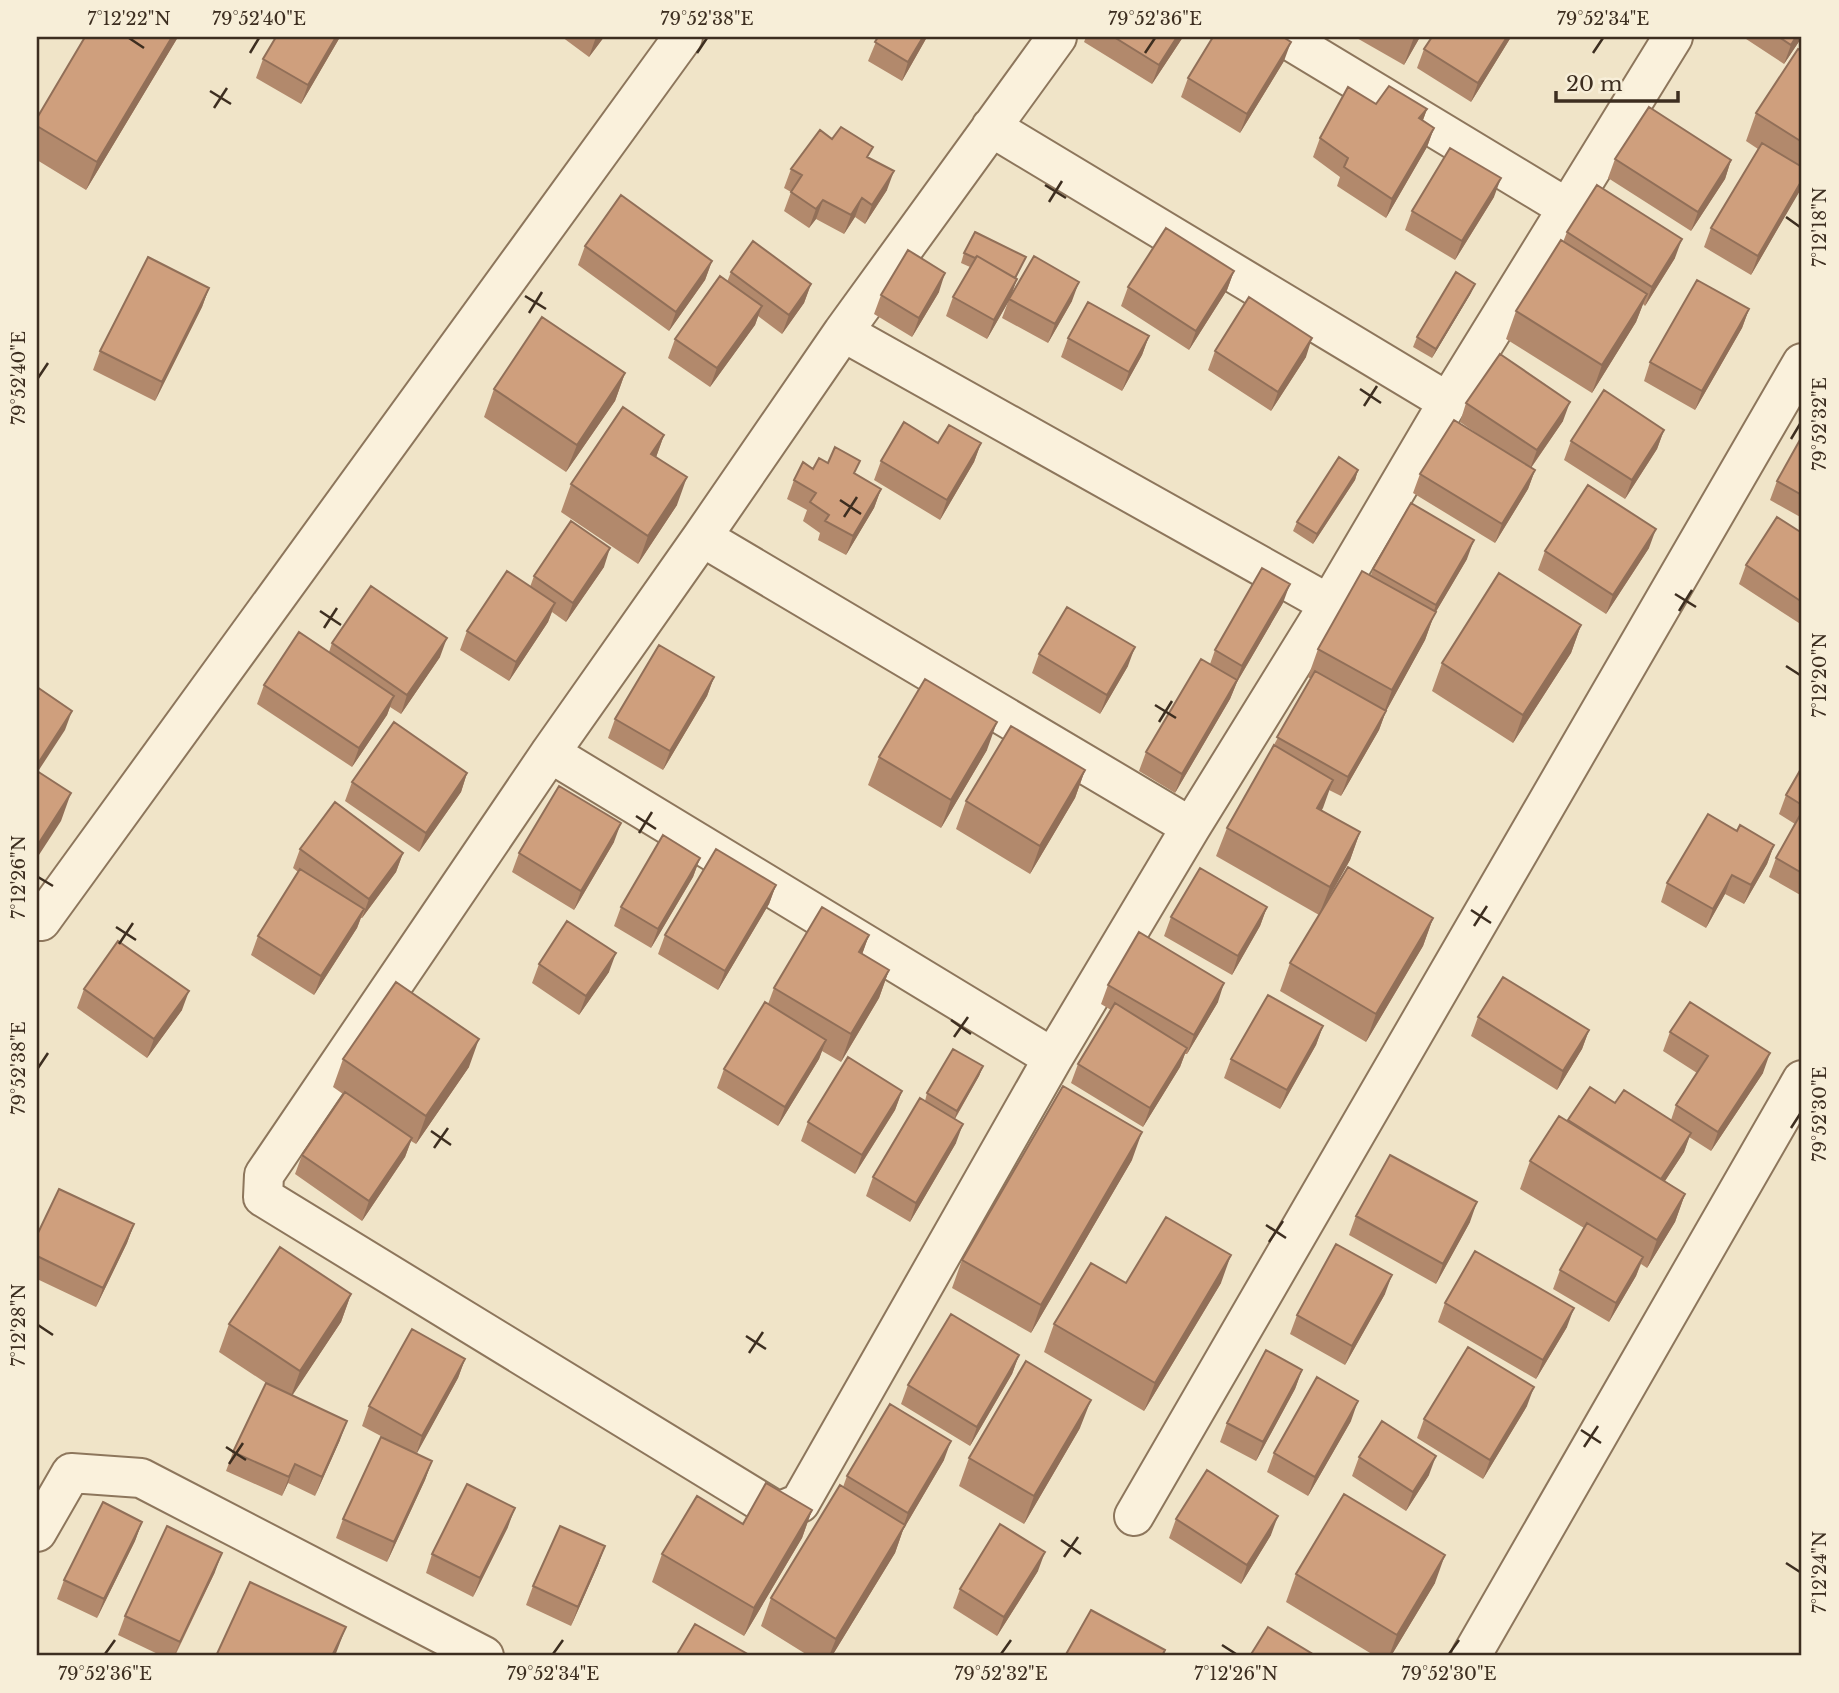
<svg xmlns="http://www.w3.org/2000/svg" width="1839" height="1693" font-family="'Libre Baskerville',serif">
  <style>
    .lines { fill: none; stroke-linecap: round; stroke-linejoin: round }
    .minor-casing { stroke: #8d765c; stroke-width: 42 }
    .minor { stroke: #faf1dc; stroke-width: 38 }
    .wall { fill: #b2896c }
    .shaded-wall { fill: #916f58 }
    .building { fill: #cf9f7d; stroke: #916f58; stroke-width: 2 }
    .ticks { fill: none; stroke: #3d2e20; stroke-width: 2.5 }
    .neatline { fill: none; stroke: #3d2e20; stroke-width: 2.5 }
    .ticks-label { font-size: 18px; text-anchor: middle; fill: #3d2e20 }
  </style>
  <rect width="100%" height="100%" fill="#f0e4c8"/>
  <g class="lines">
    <defs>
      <path id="minor" d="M1057 37 843 332 702 537 550 753 264 1175 263 1197 778 1512 800 1503 1053 1058 1191 827 1329 604 1448 402 1673 37
        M1284 37 1567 208
        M991 127 1448 402
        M843 332 1329 604
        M702 537 1191 827
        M550 753 1053 1058
        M41 921 683 37
        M1134 1516 1802 363
        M37 1532 71 1473 141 1478 484 1656
        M1471 1656 1802 1080"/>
    </defs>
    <use href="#minor" class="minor-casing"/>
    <use href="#minor" class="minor"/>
  </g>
  <path class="wall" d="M85 37H178L86 190 37 160V118Z
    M276 37H340L301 104 256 78 263 59Z
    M562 37H604L589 57Z
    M878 37H927L902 81 868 61Z
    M1086 37H1183L1152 84 1084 42Z
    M1355 37H1420L1404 65Z
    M1432 37H1511L1471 102 1417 68 1424 49Z
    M1743 37H1802L1784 64Z
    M1802 51V186L1751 275 1704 247 1711 228 1758 149 1746 141 1756 113Z
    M1284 61 1240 133 1181 97 1188 78Z
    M1376 104 1427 109 1423 120 1434 128 1427 147 1386 218 1337 186 1340 177 1313 157 1320 138Z
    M832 139 869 158 887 190 865 224 855 217 844 234 816 219 809 228 784 211 791 192 784 188 791 169Z
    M1615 159 1731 160 1725 179 1691 231 1608 178Z
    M1494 197 1455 260 1405 230 1412 211Z
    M1567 232 1675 258 1645 306 1643 304 1636 322 1592 393 1506 339 1516 311 1563 242Z
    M585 246 712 261 705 280 669 331 578 265Z
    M964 253 1026 257 1016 278 1017 279 1011 295 1072 301 1048 343 1002 318 1008 302 987 339 946 316 953 297 970 267 961 263Z
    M1234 271 1227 290 1189 350 1121 306 1128 287Z
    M731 272 811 284 804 303 782 334 758 316 755 325 710 387 668 358 675 339 727 282Z
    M209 288 202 307 155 401 93 370 100 351Z
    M939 292 912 337 874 314 881 295Z
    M1471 293 1432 358 1413 347 1417 337Z
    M1749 309 1742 328 1695 410 1644 381 1650 362Z
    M1149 336 1142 355 1122 391 1061 357 1068 338Z
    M1215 351 1306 357 1271 411 1208 370Z
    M625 373 615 401 566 472 484 417 494 389Z
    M1466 403 1563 421 1531 468 1535 470 1528 489 1495 543 1413 493 1420 474 1492 444 1460 422Z
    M1664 430 1657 449 1625 499 1564 460 1571 441Z
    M664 435 656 457 677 505 638 564 561 512 571 484Z
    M1802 438V518L1770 500 1777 481Z
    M938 443H981L974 462 940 520 874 480 881 461Z
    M828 463 855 474 881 489 874 508 846 555 818 540 820 533 803 521 807 510 787 499 794 480 813 469Z
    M1358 470 1355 480 1313 544 1293 531 1297 522Z
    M1802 533V625L1739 584 1746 565Z
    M1649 548 1606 614 1538 570 1545 551Z
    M1467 559 1434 615 1425 640 1386 711 1379 730 1341 796 1329 790 1321 810 1360 832 1350 860 1319 915 1216 856 1227 828 1311 679 1308 677 1318 649 1371 575 1373 569Z
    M604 567 566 622 552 612 548 622 509 681 460 650 467 631 530 587 534 576Z
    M1283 603 1237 682 1230 699 1175 793 1139 771 1146 752 1210 664 1215 650Z
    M1581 625 1571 653 1513 743 1432 691 1442 663Z
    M332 643 440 657 401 714 390 707 387 715 352 767 257 704 264 685 329 652Z
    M1039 654 1128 666 1100 714 1032 673Z
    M714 677 707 696 663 770 608 738 615 719Z
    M987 750 941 828 868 785 879 757Z
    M1802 767V896L1769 877 1776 858 1795 824 1779 814 1786 795Z
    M1085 770 1075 798 1030 874 956 829 966 801Z
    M467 773 461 792 419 852 345 801 352 782Z
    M1737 831 1774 845 1767 864 1744 904 1725 894 1706 928 1661 902 1667 883Z
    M614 842 574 910 512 872 519 853Z
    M300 849 403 853 396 872 362 918H361L357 928 314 995 251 955 258 936 298 872 293 868Z
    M700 858 693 877 651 948 614 926 621 907Z
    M776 885 769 904 718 990 658 954 665 935Z
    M1267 907 1260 926 1232 975 1164 936 1171 917Z
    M1433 918 1423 946 1366 1042 1280 991 1290 963Z
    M869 935 862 954 889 970 879 998 841 1062 822 1051 819 1059 778 1126 717 1088 724 1069 768 1004 774 988Z
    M539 964 609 972 579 1015 532 983Z
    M1108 985 1218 1002 1187 1054H1185L1180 1067 1143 1127 1071 1083 1078 1064 1111 1010 1101 1004Z
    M84 989 182 1010 147 1058 77 1008Z
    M1478 1017 1589 1030 1582 1049 1557 1090 1471 1036Z
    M1323 1026 1316 1045 1280 1109 1224 1078 1231 1059Z
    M1670 1032 1763 1073 1711 1151 1689 1137 1684 1152 1665 1181 1685 1194 1675 1222 1647 1268 1641 1264 1636 1276 1609 1322 1553 1289 1560 1270 1584 1228 1520 1189 1530 1161 1568 1121 1615 1103 1671 1120 1676 1105 1697 1073 1663 1051Z
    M343 1059 469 1067 416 1144 411 1141 405 1157 362 1221 295 1174 302 1155 343 1094 333 1087Z
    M983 1066 979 1076 955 1119 956 1143 910 1222 866 1196 873 1177 925 1101 927 1093Z
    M902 1091 895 1110 855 1174 801 1141 808 1122Z
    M1132 1160 1031 1333 952 1288 962 1260Z
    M1356 1216 1470 1222 1436 1284 1349 1235Z
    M134 1224 127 1243 96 1307 37 1279V1235Z
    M1126 1283H1221L1144 1411 1044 1352 1054 1324Z
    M351 1294 341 1322 292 1395 340 1440 315 1496 288 1483 282 1496 226 1471 233 1452 266 1383 219 1352 229 1324Z
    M1385 1294 1345 1365 1290 1334 1297 1315Z
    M1445 1303 1567 1327 1536 1379 1438 1322Z
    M1019 1355 1012 1374 970 1446 901 1404 908 1385Z
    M465 1359 458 1378 416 1454 432 1461 425 1480 387 1562 336 1538 343 1519 396 1444 362 1426 369 1406Z
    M1302 1370 1295 1389 1256 1461 1220 1442 1227 1423Z
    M1527 1406 1483 1479 1417 1438 1424 1419Z
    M1351 1421 1308 1496 1267 1472 1274 1453Z
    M1080 1428 1024 1524 959 1486 969 1458Z
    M1359 1457 1429 1475 1406 1511 1352 1476Z
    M944 1460 903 1530 895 1553 832 1656H809L761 1626 771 1598 843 1487 847 1476Z
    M812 1510 802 1538 744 1636 652 1582 662 1554 743 1524Z
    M1176 1519 1271 1535 1241 1584 1169 1538Z
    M142 1522 135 1541 97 1618 57 1599 64 1580Z
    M508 1527 473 1597 426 1573 432 1554Z
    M605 1546 598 1565 571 1626 526 1605 533 1586Z
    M1038 1571 997 1636 953 1608 960 1589Z
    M215 1572 175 1656H162L118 1635 125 1616Z
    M1296 1574 1435 1583 1391 1656H1375L1286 1602Z"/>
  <path class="shaded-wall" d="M172 37H178L86 190 97 162Z
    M336 37H340L301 104 308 85Z
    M596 37H604L589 57Z
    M923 37H927L902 81 908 62Z
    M1177 37H1183L1152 84 1159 65Z
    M1414 37H1420L1404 65Z
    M1507 37H1511L1471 102 1478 83Z
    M1796 37H1802L1784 64 1791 45Z
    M1291 42 1284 61 1240 133 1247 114Z
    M1427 109 1420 128 1419 118Z
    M1434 128 1427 147 1386 218 1392 199Z
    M1731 160 1725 179 1691 231 1698 212Z
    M894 171 887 190 865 224 872 205Z
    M1501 178 1494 197 1455 260 1462 241Z
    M1802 180 1801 189 1751 275 1758 256Z
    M862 198 855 217 844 234 851 215Z
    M823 200 816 219 809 228 816 209Z
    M1682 239 1675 258 1645 306 1652 287Z
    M712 261 705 280 669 331 676 312Z
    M1234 271 1227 290 1189 350 1196 331Z
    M945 273 939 292 912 337 919 318Z
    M1017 279 1010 299 987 339 994 320Z
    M1079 282 1072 301 1048 343 1055 324Z
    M811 284 804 303 782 334 789 315Z
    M1475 284 1471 293 1432 358 1436 349Z
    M209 288 202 307 155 401 162 382Z
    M1647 294 1636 322 1592 393 1602 365Z
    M762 306 755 325 710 387 717 368Z
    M1749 309 1742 328 1695 410 1702 391Z
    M1149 336 1142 355 1122 391 1129 372Z
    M1312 338 1306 357 1271 411 1278 392Z
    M625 373 615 401 566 472 577 445Z
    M1570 402 1563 421 1530 469 1537 450Z
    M1664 430 1657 449 1625 499 1632 480Z
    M664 435 654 463 651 454Z
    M981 443 974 462 940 520 947 500Z
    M1358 470 1355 480 1313 544 1317 534Z
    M1535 470 1528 489 1495 543 1502 524Z
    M687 477 677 505 638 564 648 536Z
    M881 489 874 508 846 555 853 536Z
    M1656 529 1649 548 1606 614 1613 595Z
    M1474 540 1467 559 1434 615 1425 640 1384 715 1386 711 1379 730 1341 796 1348 777 1382 718 1392 690 1430 622 1436 605Z
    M610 548 604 567 566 622 573 603Z
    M1290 584 1283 603 1237 682 1230 699 1175 793 1182 774 1235 684 1242 666Z
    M555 603 548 622 509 681 516 662Z
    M1581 625 1571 653 1513 743 1523 715Z
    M447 638 440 657 401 714 407 695Z
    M1135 647 1128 666 1100 714 1107 695Z
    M714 677 707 696 663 770 670 751Z
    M394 696 387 715 352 767 359 748Z
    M72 711 65 730 37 773V765Z
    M997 722 987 750 941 828 951 800Z
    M1085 770 1075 798 1030 874 1040 846Z
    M467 773 461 792 419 852 426 833Z
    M1333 780 1323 808 1307 836 1317 808Z
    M71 793 61 821 37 858V846Z
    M621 823 614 842 574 910 581 891Z
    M1360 832 1350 860 1319 915 1330 887Z
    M1774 845 1767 864 1744 904 1751 885Z
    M403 853 396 872 362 918 369 899Z
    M700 858 693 877 651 948 658 929Z
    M1732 875 1725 894 1706 928 1713 909Z
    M776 885 769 904 718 990 725 971Z
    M1267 907 1260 926 1232 975 1238 956Z
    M364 909 357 928 314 995 321 976Z
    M1433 918 1423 946 1366 1042 1376 1014Z
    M869 935 859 963V952Z
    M616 953 609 972 579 1015 586 996Z
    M889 970 879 998 841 1062 851 1034Z
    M1224 983 1218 1002 1187 1054 1194 1035Z
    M189 991 182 1010 147 1058 154 1039Z
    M1323 1026 1316 1045 1280 1109 1287 1090Z
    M1589 1030 1582 1049 1557 1090 1563 1071Z
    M479 1039 469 1067 416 1144 426 1116Z
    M826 1040 819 1059 778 1126 785 1107Z
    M1187 1048 1180 1067 1143 1127 1150 1108Z
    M1770 1053 1763 1073 1711 1151 1718 1132Z
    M983 1066 979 1076 954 1120 957 1111Z
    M902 1091 895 1110 855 1174 862 1155Z
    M963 1124 956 1143 910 1222 916 1203Z
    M1142 1132 1132 1160 1031 1333 1041 1305Z
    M1691 1133 1684 1152 1653 1199 1660 1180Z
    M412 1138 405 1157 362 1221 369 1201Z
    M1685 1194 1675 1222 1647 1268 1657 1240Z
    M1477 1202 1470 1222 1436 1284 1443 1264Z
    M134 1224 127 1243 96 1307 103 1288Z
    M1231 1255 1221 1283 1144 1411 1155 1383Z
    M1643 1257 1636 1276 1609 1322 1616 1303Z
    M1392 1275 1385 1294 1345 1365 1352 1346Z
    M351 1294 341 1322 290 1399 300 1371Z
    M1574 1308 1567 1327 1536 1379 1543 1360Z
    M1019 1355 1012 1374 970 1446 977 1427Z
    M465 1359 458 1378 416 1455 422 1436Z
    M1302 1370 1295 1389 1256 1461 1263 1442Z
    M1534 1387 1527 1406 1483 1479 1490 1460Z
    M1091 1400 1080 1428 1024 1524 1034 1496Z
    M1358 1401 1351 1421 1308 1496 1315 1477Z
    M347 1421 340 1440 315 1496 322 1477Z
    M951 1441 944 1460 903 1530 895 1553 832 1656H829L836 1639 903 1527 908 1513Z
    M1436 1456 1429 1475 1406 1511 1413 1492Z
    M432 1461 425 1480 387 1562 394 1542Z
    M295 1464 288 1483 282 1496 289 1477Z
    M515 1508 508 1527 473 1597 480 1578Z
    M812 1510 802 1538 744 1636 754 1608Z
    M1278 1516 1271 1535 1241 1584 1247 1565Z
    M142 1522 135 1541 97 1618 104 1599Z
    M605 1546 598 1565 571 1626 578 1607Z
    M1045 1552 1038 1571 997 1636 1004 1617Z
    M222 1553 215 1572 174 1656 180 1642Z
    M1445 1555 1435 1583 1391 1656H1389L1397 1635Z
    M346 1627 335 1656H332Z"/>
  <path class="building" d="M85 37H172L97 162 37 126V118Z
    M276 37H336L308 85 263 59Z
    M878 37H923L908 62 875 42Z
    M1114 37H1177L1159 65Z
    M1213 37H1283L1291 42 1247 114 1188 78Z
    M1432 37H1507L1478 83 1424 49Z
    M1779 37H1796L1791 45Z
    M1798 49 1802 51V142L1756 113Z
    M1389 86 1427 109 1419 118 1434 128 1392 199 1344 167 1348 158 1320 138 1348 87 1376 104Z
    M1649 107 1731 160 1698 212 1615 159Z
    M841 127 873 147 867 157 894 171 872 205 862 198 851 215 823 200 816 209 791 192 802 175 791 169 820 130 832 139Z
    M1762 143 1802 167V180L1758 256 1711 228Z
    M1450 148 1501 178 1462 241 1412 211Z
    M1597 185 1682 239 1652 287 1567 232Z
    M621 195 712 261 676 312 585 246Z
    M1166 228 1234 271 1196 331 1128 287Z
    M975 232 1026 257 1015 278 977 256 975 258 964 253Z
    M1561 240 1647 294 1602 365 1516 311Z
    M753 241 811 284 789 315 731 272Z
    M908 250 945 273 919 318 881 295Z
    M977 256 1017 279 994 320 953 297Z
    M1034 256 1079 282 1055 324 1009 299Z
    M148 257 209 288 162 382 100 351Z
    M1456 272 1475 284 1436 349 1417 337Z
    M720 276 762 306 717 368 675 339Z
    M1697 280 1749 309 1702 391 1650 362Z
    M1249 297 1312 338 1278 392 1215 351Z
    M1088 302 1149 336 1129 372 1068 338Z
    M542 317 625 373 577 445 494 389Z
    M1500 354 1570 402 1537 450 1466 403Z
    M1604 390 1664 430 1632 480 1571 441Z
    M623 407 664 435 651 454 687 477 648 536 571 484Z
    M1454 420 1535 470 1502 524 1420 474Z
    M904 422 938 443 949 425 981 443 947 500 881 461Z
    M1801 438H1802V495L1777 481Z
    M835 447 860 461 854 473 881 489 853 536 825 521 829 515 810 502 816 493 794 480 803 462 813 469 819 458 828 463Z
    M1339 457 1358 470 1317 534 1297 522Z
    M1588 485 1656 529 1613 595 1545 551Z
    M1411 503 1474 540 1436 605 1373 569Z
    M1777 517 1802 533V602L1746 565Z
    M571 521 610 548 573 603 534 576Z
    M1262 568 1290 584 1242 666 1215 650Z
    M507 571 555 603 516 662 467 631Z
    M1362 571 1436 612 1392 690 1318 649Z
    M1499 573 1581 625 1523 715 1442 663Z
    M371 586 447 638 407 695 332 643Z
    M1067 607 1135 647 1107 695 1039 654Z
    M299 632 394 696 359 748 264 685Z
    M659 645 714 677 670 751 615 719Z
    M1201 659 1237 680 1182 774 1146 752Z
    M1315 671 1386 711 1348 777 1277 737Z
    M925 679 997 722 951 800 879 757Z
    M37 687 72 711 37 765Z
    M394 722 467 773 426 833 352 782Z
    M1011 726 1085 770 1040 846 966 801Z
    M1274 745 1333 780 1317 808 1360 832 1330 887 1227 828Z
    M1802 767V805L1786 795Z
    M37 771 71 793 37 846Z
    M559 786 621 823 581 891 519 853Z
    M335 802 403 853 369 899 300 849Z
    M1708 814 1737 831 1740 825 1774 845 1751 885 1732 875 1713 909 1667 883Z
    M1799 817 1802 819V873L1776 858Z
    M663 835 700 858 658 929 621 907Z
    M716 849 776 885 725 971 665 935Z
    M1348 867 1433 918 1376 1014 1290 963Z
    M1200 868 1267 907 1238 956 1171 917Z
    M300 869 364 909 321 976 258 936Z
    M822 907 869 935 859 952 889 970 851 1034 774 988Z
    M567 921 616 953 586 996 539 964Z
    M1139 932 1224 983 1194 1035 1108 985Z
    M118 941 189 991 154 1039 84 989Z
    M1503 977 1589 1030 1563 1071 1478 1017Z
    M396 982 479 1039 426 1116 343 1059Z
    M1268 995 1323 1026 1287 1090 1231 1059Z
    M765 1002 826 1040 785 1107 724 1069Z
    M1690 1002 1770 1053 1718 1132 1676 1105 1708 1056 1670 1032Z
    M1115 1003 1187 1048 1150 1108 1078 1064Z
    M953 1049 983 1066 957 1111 927 1093Z
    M848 1057 902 1091 862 1155 808 1122Z
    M1063 1086 1142 1132 1041 1305 962 1260Z
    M1590 1087 1615 1103 1624 1090 1691 1133 1661 1179 1568 1120Z
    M345 1092 412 1138 369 1201 302 1155Z
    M920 1098 963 1124 916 1203 873 1177Z
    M1559 1116 1685 1194 1657 1240 1530 1161Z
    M1390 1155 1477 1202 1443 1264 1356 1216Z
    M59 1189 134 1224 103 1288 37 1256V1235Z
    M1166 1217 1231 1255 1155 1383 1054 1324 1091 1263 1126 1283Z
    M1587 1223 1643 1257 1616 1303 1560 1270Z
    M1336 1244 1392 1275 1352 1346 1297 1315Z
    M280 1247 351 1294 300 1371 229 1324Z
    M1475 1251 1574 1308 1543 1360 1445 1303Z
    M951 1314 1019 1355 977 1427 908 1385Z
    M412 1329 465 1359 422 1436 369 1406Z
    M1468 1347 1534 1387 1490 1460 1424 1419Z
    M1266 1350 1302 1370 1263 1442 1227 1423Z
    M1026 1361 1091 1400 1034 1496 969 1458Z
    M1317 1377 1358 1401 1315 1477 1274 1453Z
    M266 1383 347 1421 322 1477 295 1464 289 1477 233 1452Z
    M890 1404 951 1441 908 1513 847 1476Z
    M1382 1421 1436 1456 1413 1492 1359 1457Z
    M381 1437 432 1461 394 1542 343 1519Z
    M1207 1470 1278 1516 1247 1565 1176 1519Z
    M766 1483 812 1510 754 1608 662 1554 697 1496 743 1524Z
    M467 1484 515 1508 480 1578 432 1554Z
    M840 1485 905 1525 836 1639 771 1598Z
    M1344 1494 1445 1555 1397 1635 1296 1574Z
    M103 1502 142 1522 104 1599 64 1580Z
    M1000 1524 1045 1552 1004 1617 960 1589Z
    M167 1526 222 1553 180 1642 125 1616Z
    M560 1526 605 1546 578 1607 533 1586Z
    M250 1582 346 1627 332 1656H216Z
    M1091 1610 1165 1650 1162 1656H1065Z
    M695 1624 751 1656H676Z
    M1268 1627 1316 1656H1250Z"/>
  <path class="ticks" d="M129 38 144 48M250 53 259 38M697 53 707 38M1145 53 1155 38M1593 53 1603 38M210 91 231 104M214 108 227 88M1045 185 1066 198M1049 202 1062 181M1786 217 1800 227M525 296 546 309M529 313 542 292M38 378 48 363M1360 389 1381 403M1364 406 1377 386M1791 439 1800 424M840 500 861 514M844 517 857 497M1675 594 1696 607M320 611 341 625M1679 611 1692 590M324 628 337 608M1786 666 1800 675M1155 705 1176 718M1159 722 1172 701M636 816 656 829M639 833 652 812M38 877 53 886M1471 910 1491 923M1474 926 1487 906M116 927 136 940M119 944 133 923M951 1020 971 1034M954 1037 968 1017M38 1068 48 1053M1791 1128 1800 1114M431 1131 451 1145M434 1148 448 1128M1266 1225 1286 1238M1269 1242 1283 1221M38 1325 53 1335M746 1336 766 1349M749 1353 763 1332M1581 1430 1601 1443M226 1447 246 1460M1584 1447 1598 1426M229 1464 243 1443M1061 1540 1081 1554M1064 1557 1078 1537M1786 1563 1800 1572M1222 1645 1236 1654M105 1654 115 1640M553 1654 563 1640M1001 1654 1011 1640M1449 1654 1459 1640"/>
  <rect width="1839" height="1693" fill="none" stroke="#f7eed8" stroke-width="77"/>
  <path d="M1556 91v10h122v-10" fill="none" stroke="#3d2e20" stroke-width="3.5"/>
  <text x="1566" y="91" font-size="21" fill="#3d2e20" stroke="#f7eed8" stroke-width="5" paint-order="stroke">20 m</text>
  <rect x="38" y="38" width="1762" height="1616" class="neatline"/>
  <g class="ticks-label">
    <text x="129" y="25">7°12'22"N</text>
    <text x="259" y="25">79°52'40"E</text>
    <text x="707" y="25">79°52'38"E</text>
    <text x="1155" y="25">79°52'36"E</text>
    <text x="1603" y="25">79°52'34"E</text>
    <text transform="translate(1820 227) rotate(-90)" y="6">7°12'18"N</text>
    <text transform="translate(19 378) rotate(-90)" y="6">79°52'40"E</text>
    <text transform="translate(1820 424) rotate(-90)" y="6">79°52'32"E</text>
    <text transform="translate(1820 675) rotate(-90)" y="6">7°12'20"N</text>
    <text transform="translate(19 877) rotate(-90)" y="6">7°12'26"N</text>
    <text transform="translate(19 1068) rotate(-90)" y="6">79°52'38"E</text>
    <text transform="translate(1820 1114) rotate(-90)" y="6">79°52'30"E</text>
    <text transform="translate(19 1325) rotate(-90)" y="6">7°12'28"N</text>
    <text transform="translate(1820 1572) rotate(-90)" y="6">7°12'24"N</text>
    <text x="105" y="1680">79°52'36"E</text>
    <text x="553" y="1680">79°52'34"E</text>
    <text x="1001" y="1680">79°52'32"E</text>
    <text x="1236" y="1680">7°12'26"N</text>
    <text x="1449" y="1680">79°52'30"E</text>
  </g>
</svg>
